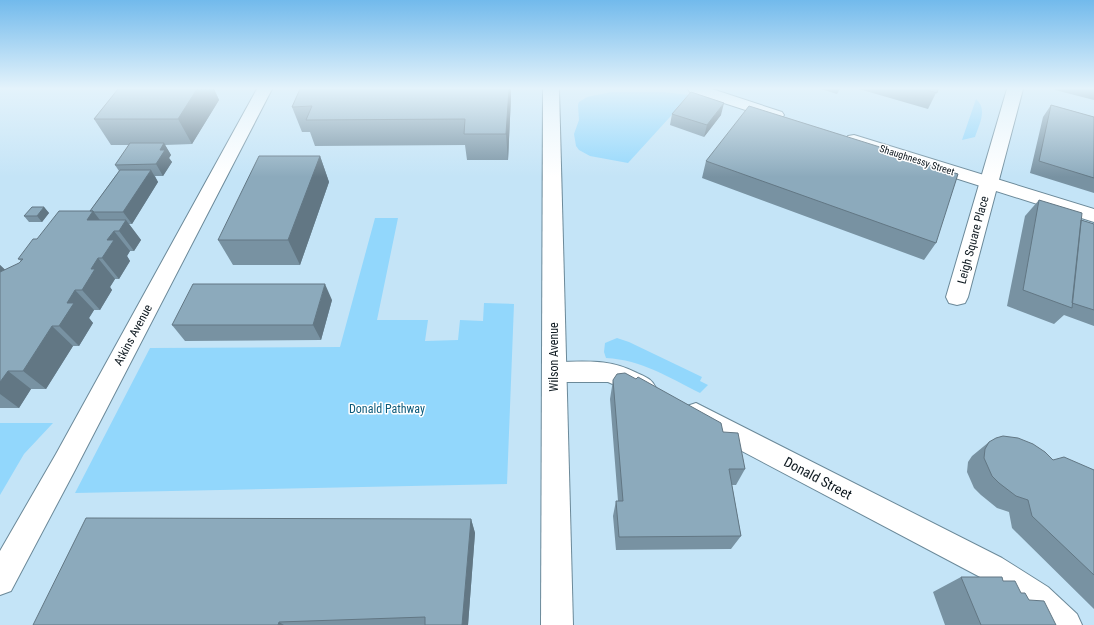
<svg xmlns="http://www.w3.org/2000/svg" width="1094" height="625" font-family="'Roboto Condensed',sans-serif">
  <style>
    .green { fill: #92d7fc }
    .lines { fill: none; stroke-linecap: round; stroke-linejoin: round }
    .minor-casing { stroke: #6b8999; stroke-width: 2 }
    .tertiary-casing { stroke: #6b8999; stroke-width: 2 }
    .secondary-casing { stroke: #6b8999; stroke-width: 2 }
    .minor { fill: #fff; fill-rule: evenodd }
    .tertiary { fill: #fff; fill-rule: evenodd }
    .secondary { fill: #fff; fill-rule: evenodd }
    .wall { fill: #7892a2 }
    .shaded-wall { fill: #627784 }
    .building { fill: #8caabc; stroke: #627784 }
    .labels { text-anchor: middle; dominant-baseline: central; stroke-width: 3; stroke-linejoin: round; paint-order: stroke }
    .far-street-label { font-size: 10px; fill: #0e1920; stroke: #fff }
    .street-label { font-size: 12px; fill: #0e1920; stroke: #fff }
    .park-label { font-size: 12px; fill: #0d5b7b; stroke: #fff }
    .near-street-label { font-size: 14px; fill: #0e1920; stroke: #fff }
  </style>
  <rect width="100%" height="100%" fill="#c4e4f7"/>
  <path class="green" d="M611 92H663L690 95 628 163 590 156 579 150 576 146 574 134 579 120 578 105 579 102 587 97Z
    M976 99C988 109 979 125 975 137L962 140Z
    M375 218H398L377 320H428L425 341 458 340 460 320 483 321 484 303 514 304 507 484 75 493 150 348 340 347Z
    M617 338 629 342 702 377 700 381 708 385 700 393C668 377 642 360 606 358L604 352 605 343Z
    M0 423H53L24 454 0 495Z"/>
  <g class="lines">
    <defs>
      <path id="minor" d="M257 89H272L74 472 11 591 0 595V551L56 454Z
        M1007 89H1023L968 297 965 303 957 305 949 303 946 297Z
        M554 362C585 362 608 358 637 373 646 377 652 379 656 388L653 395 644 398 608 382H554L546 379 542 372 546 365Z
        M696 403 1002 558 1048 587 1077 614 1082 625H1043L1026 609 982 578 687 422 683 414 687 406Z"/>
      <path id="tertiary" d="M543 89H559L573 625H541Z"/>
      <path id="secondary" d="M688 89H712L782 112 784 115 782 118 776 120 770 118 690 92Z
        M854 135 1094 209V222L848 144 846 140 848 136Z"/>
    </defs>
    <use href="#minor" class="minor-casing"/>
    <use href="#tertiary" class="tertiary-casing"/>
    <use href="#secondary" class="secondary-casing"/>
    <use href="#minor" class="minor"/>
    <use href="#tertiary" class="tertiary"/>
    <use href="#secondary" class="secondary"/>
  </g>
  <path class="wall" d="M118 89H214L219 100 192 144 165 145 171 155 169 158 172 162 163 176H155L158 182 132 224H129L141 240 134 251H130L127 256 130 261 119 279H115L110 287 112 290 100 310H94L89 318 93 323 79 346H73L46 389H31L19 408H0V409V265L5 270 19 263 21 261 18 259 37 239 90 211 119 171 115 165 129 145H111L94 119Z
    M821 89H840L837 94Z
    M859 89H938L928 109Z
    M1055 89H1094V100L1055 90Z
    M511 97 508 160H467L465 145 315 146 310 132H302L292 107Z
    M1051 105 1094 117V193L1030 173 1043 117Z
    M672 114 721 115 704 137 670 125Z
    M882 150 936 243 924 260 702 178 706 161Z
    M320 156 329 182 300 265H233L218 240Z
    M1039 200 1081 220 1094 224V326L1064 315 1054 324 1007 306 1025 216Z
    M44 207 49 213 42 222H29L24 216Z
    M332 300 321 340 185 341 172 325Z
    M613 380 723 432 745 469 736 485H732L741 536 731 549 616 550 613 516 616 501H618L610 399Z
    M989 442 1053 460 1094 470V609L1012 528 1009 512 997 508 981 495 974 488 967 472 968 462 972 456Z
    M471 519 475 533 468 625H33Z
    M961 577 1003 581 1021 593 1056 625H945L933 592Z"/>
  <path class="shaded-wall" d="M197 89H214L219 100 192 144 178 119Z
    M509 89H511V97L508 160 506 134Z
    M724 103 721 115 704 137 707 125Z
    M164 143 171 155 169 158 172 162 163 176 156 164 160 150Z
    M320 156 329 182 300 265 288 240Z
    M151 170 158 182 132 224 123 212Z
    M44 207 49 213 42 222 37 216Z
    M93 211 109 232 87 220Z
    M126 220 141 240 134 251 119 231Z
    M114 231 130 251 127 256 130 261 119 279 102 258 107 240Z
    M98 258 115 279 110 287 112 290 100 310 82 290 91 269Z
    M0 265 14 278 0 296Z
    M325 284 332 300 321 340 313 325Z
    M75 290 94 310 89 318 93 323 79 346 59 326 67 303Z
    M52 326 73 346 46 389 23 371Z
    M8 371 31 389 19 408 0 394V382Z
    M471 519 475 533 468 625H462Z
    M279 622 284 625H278Z"/>
  <path class="building" d="M118 89H197L178 119H94Z
    M300 89H509L506 134H464L465 119 306 120 312 106 292 107Z
    M924 89H938L937 93Z
    M691 92 724 103 707 125 672 114Z
    M1051 105 1094 117V178L1039 161Z
    M749 106 883 148 882 150 958 174 936 243 706 161Z
    M130 143H164L160 150H165L156 164 115 165Z
    M259 156H320L288 240H218Z
    M120 170H151L123 212H94L93 211H90Z
    M1039 200 1082 213 1072 308 1023 290Z
    M32 207H44L37 216H24Z
    M59 211H93L87 220H126L119 231H114L107 240H114L102 258H98L91 269H95L82 290H75L67 303H74L59 326H52L23 371H8L0 382V272L19 263 23 259H18L33 239H37Z
    M1081 220 1094 224V310L1072 303Z
    M193 284H325L313 325H172Z
    M625 373 636 379 638 377 721 423 723 432 738 433 745 469H729L741 536 619 537 616 501H623L613 380 617 374Z
    M1003 436 1018 438 1033 444 1045 452 1053 460 1064 457 1094 470V575L1032 516 1028 500 1016 496 999 483 992 476 984 458 985 449 989 442 996 438Z
    M86 518 471 519 462 625H425V617L279 622 278 625H33Z
    M961 577H1002L1003 581H1015L1021 593H1025L1029 600 1044 601 1056 625H981Z"/>
  <linearGradient id="sky" x2="0" y2="1"><stop stop-color="#72baec"/><stop offset="0.5" stop-color="#e4f3fb"/><stop offset="1" stop-color="#e4f3fb" stop-opacity="0"/></linearGradient>
  <rect width="1094" height="177" fill="url(#sky)"/>
  <g class="labels">
    <g class="far-street-label">
      <text transform="translate(917 160) rotate(18)">Shaughnessy Street</text>
    </g>
    <g class="street-label">
      <text transform="translate(973 240) rotate(-75)">Leigh Square Place</text>
      <text transform="translate(133 335) rotate(-62)">Atkins Avenue</text>
      <text transform="translate(554 357) rotate(-90)">Wilson Avenue</text>
    </g>
    <g class="park-label">
      <text x="387" y="409">Donald Pathway</text>
    </g>
    <g class="near-street-label">
      <text transform="translate(818 478) rotate(28)">Donald Street</text>
    </g>
  </g>
</svg>
